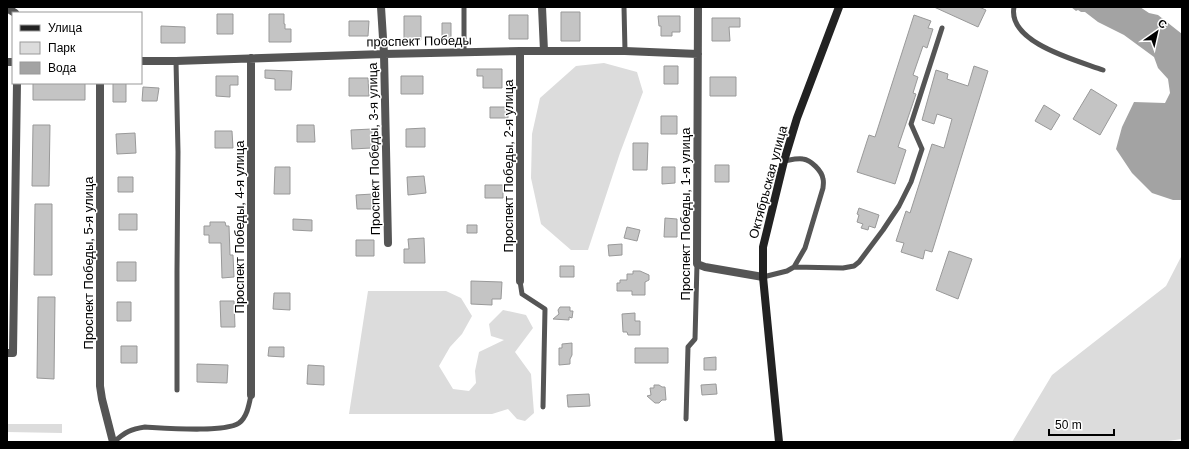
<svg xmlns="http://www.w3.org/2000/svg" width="1189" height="449" font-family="Arial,sans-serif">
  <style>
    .green { fill: #dcdcdc }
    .water { fill: #a3a3a3 }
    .building { fill: #c4c4c4; stroke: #999 }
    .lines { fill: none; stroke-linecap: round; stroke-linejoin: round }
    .lane { stroke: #555; stroke-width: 5 }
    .street { stroke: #555; stroke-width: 8 }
    .secondary { stroke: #222; stroke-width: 8 }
    .labels { text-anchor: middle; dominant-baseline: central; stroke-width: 3; stroke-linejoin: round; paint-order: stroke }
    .street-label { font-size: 13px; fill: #000; stroke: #fff }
  </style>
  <rect width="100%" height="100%" fill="#fff"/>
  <path class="green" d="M604 63 637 72 643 92 620 153 588 250H571L541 224 531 178 532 134 540 98 576 66Z
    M1182 255V439L1161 442H1012L1052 375 1166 286Z
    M368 291H446L461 298 472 316 462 334 450 347 439 366 453 389 469 391 476 383 475 371 479 352 504 340 491 336 489 324 503 310 526 315 533 328 515 352 531 374 534 413 525 421 517 419 508 409 492 414H349Z
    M7 424H62V433L7 432Z"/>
  <path class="water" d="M1071 7H1140L1149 13 1158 15 1182 34V200H1173L1152 193 1132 173 1116 149 1122 127 1134 102 1165 103 1170 93 1168 79 1158 68 1154 57 1124 35 1098 22 1085 12H1081L1078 10 1076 11Z"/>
  <path class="building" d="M934 7H979L986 10 978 27Z
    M561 12H580V41H561Z
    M217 14H233V34H217Z
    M269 14H284V24H285V29H291V42H269Z
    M509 15H528V39H509Z
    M914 15 931 21 928 28 933 29 927 48 923 46 913 75 918 77 913 93 916 94 898 147 906 150 895 184 857 172 869 135 875 137Z
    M404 16H421V40H404Z
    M658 16H680V32H672V36H661V26H659Z
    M712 18H740V27H729L730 41H712Z
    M349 21H369L368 36H349Z
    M442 23H451V40H442Z
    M161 26 185 27V43H161Z
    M664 66H678V84H664Z
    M974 66 988 71 932 252 925 250 923 259 901 252 904 243 896 241 906 211 910 213 932 144 944 148 952 119 937 114 934 124 922 120 936 70 948 74 947 79 968 86Z
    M477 69H502V88H483V76H477Z
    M265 70 292 71 291 90H275V79L265 78Z
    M216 76H238V85H230V97L216 96Z
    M401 76H423V94H401Z
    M710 77H736V96H710Z
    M349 78H368L369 96H349Z
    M33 83H85V100H33Z
    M113 83H126V102H113Z
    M143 87 159 88 157 101H142Z
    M1091 89 1117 105 1100 135 1073 119Z
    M1044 105 1060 115 1051 130 1035 121Z
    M490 107H508V118H490Z
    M661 116H677V134H661Z
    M33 125H50L49 186H32Z
    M297 125H314L315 142H297Z
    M425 128V147H406V129Z
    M372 129V136H374L375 143 371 145V148L352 149 351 130Z
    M215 131H232L233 148H215Z
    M135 133 136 153 117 154 116 134Z
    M633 143H648L647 170H633Z
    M715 165H729V182H715Z
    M275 167H290V194H274Z
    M662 167H675V183L662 184Z
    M424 176 426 193 408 195 407 177Z
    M118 177H133V192H118Z
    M485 185H503V198H485Z
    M373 194 374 209H357L356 195Z
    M35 204H52V275H34Z
    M859 208 879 215 875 228 869 226 868 230 861 228 863 224 857 222 859 215 857 214Z
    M119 214H137V230H119Z
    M665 218 677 219V237H664Z
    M293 219 312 220V231L293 230Z
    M210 222H225L226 226H229L230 255H233L234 277 222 278 221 243H209V235H204V226H210Z
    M467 225H477V233H467Z
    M627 227 640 230 637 241 624 238Z
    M424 238 425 263H404V249H409L408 239Z
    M356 240H374V256H356Z
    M622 244V255L609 256 608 245Z
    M949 251 972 259 958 299 936 290Z
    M117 262H136V281H117Z
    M560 266H574V277H560Z
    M633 271H640L649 275V280L645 282V295H632V291H617V283H620V280H627V274H633Z
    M471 281 502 282 501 299H492V305L471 304Z
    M274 293H290V310L273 309Z
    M38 297H55L54 379 37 378Z
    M220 301H234L235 327H221Z
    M117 302H131V321H117Z
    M560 307H570V311H573L572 318 569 317V320L553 319 559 314 558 310Z
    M635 313V321H640V335H628L627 332H623L622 314Z
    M572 343V355L570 359V364L559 365V348H562V344Z
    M121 346H137V363H121Z
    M269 347H284V357L268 356Z
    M635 348H668V363H635Z
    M716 357V370H704V358Z
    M197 364 228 365 227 383 197 382Z
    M308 365 324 366V385L307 384Z
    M716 384 717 394 702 395 701 385Z
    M654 385H659L662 387H665L666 400H662L659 403H655L647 396 651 395 650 388H654Z
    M589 394 590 406 568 407 567 395Z"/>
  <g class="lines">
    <path class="lane" d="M624 7 625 51
      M1014 7C1007 43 1079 61 1103 70
      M464 52V7
      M176 61 178 152 177 271V390
      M784 161C790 160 797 158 803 159 811 160 822 171 823 179 824 182 823 186 823 188L805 248 794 267
      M763 277 787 271 794 267 843 268 854 266 859 262 883 230 899 206 911 182 922 149 911 124 942 28
      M520 281 522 294 545 309 543 407
      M686 419 688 347 695 339 697 264
      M114 442C125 432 131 429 145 427 164 428 225 433 239 423 247 417 249 405 251 395"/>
    <path class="street" d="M381 7 384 54 388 243
      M542 7 544 51
      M698 7 697 264 705 267 763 277
      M7 8 15 13
      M520 51V281
      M141 61H176L384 54 520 51H625L698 54
      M7 62H13
      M100 83V386L102 399 113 442
      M7 353H13L17 83
      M251 395V58"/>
    <path class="secondary" d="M779 442 763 277V247L784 161 797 118 839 7"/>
  </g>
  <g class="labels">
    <g class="street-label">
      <text transform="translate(419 41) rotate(-1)">проспект Победы</text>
      <text transform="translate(374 149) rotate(-91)">Проспект Победы, 3-я улица</text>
      <text transform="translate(508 166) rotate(-90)">Проспект Победы, 2-я улица</text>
      <text transform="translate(768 182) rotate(-75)">Октябрьская улица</text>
      <text transform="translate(685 214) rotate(-90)">Проспект Победы, 1-я улица</text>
      <text transform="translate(239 227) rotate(-90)">Проспект Победы, 4-я улица</text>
      <text transform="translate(88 263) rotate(-90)">Проспект Победы, 5-я улица</text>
    </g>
  </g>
  <rect width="1189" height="449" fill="none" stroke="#000000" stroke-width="16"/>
  <rect x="12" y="12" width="130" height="72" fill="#ffffff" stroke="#999999"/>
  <rect x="20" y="25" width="20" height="6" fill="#222222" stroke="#999999"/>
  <text x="48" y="32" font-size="12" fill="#000000">Улица</text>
  <rect x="20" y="42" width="20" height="12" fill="#dcdcdc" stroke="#999999"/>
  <text x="48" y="52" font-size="12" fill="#000000">Парк</text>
  <rect x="20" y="62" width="20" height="12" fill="#a3a3a3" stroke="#999999"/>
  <text x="48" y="72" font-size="12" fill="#000000">Вода</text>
  <g transform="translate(1157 32) rotate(34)" stroke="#ffffff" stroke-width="3" paint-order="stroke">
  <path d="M0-3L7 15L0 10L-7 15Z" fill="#000000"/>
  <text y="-6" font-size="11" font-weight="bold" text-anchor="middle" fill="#000000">С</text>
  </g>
  <path d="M1049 429v6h65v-6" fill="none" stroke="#000000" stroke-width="2"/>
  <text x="1055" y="429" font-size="12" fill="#000000" stroke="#ffffff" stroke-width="3" paint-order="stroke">50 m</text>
</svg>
